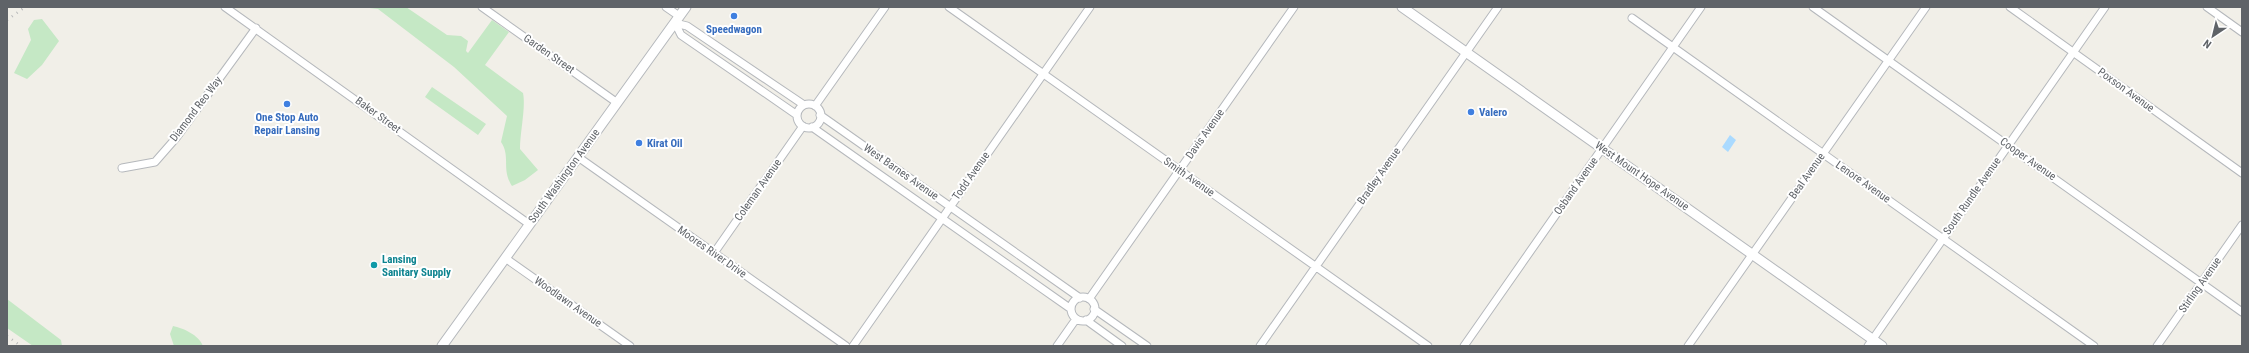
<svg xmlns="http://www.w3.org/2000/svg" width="2249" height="353" font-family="'Roboto Condensed',sans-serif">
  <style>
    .green { fill: #c5e8c5 }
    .water { fill: #aadaff }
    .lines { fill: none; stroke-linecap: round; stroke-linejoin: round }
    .minor-casing { stroke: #b5b8bc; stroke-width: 9 }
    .tertiary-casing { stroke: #b5b8bc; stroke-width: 11 }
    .minor { stroke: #fff; stroke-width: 7 }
    .tertiary { stroke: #fff; stroke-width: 9 }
    .rail { stroke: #b6b7b8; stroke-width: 2.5; stroke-dasharray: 1 5; stroke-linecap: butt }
    .shop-dot { fill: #3f7fe0; stroke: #fff; stroke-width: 1.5 }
    .culture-dot { fill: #0f9aa8; stroke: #fff; stroke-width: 1.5 }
    .labels { text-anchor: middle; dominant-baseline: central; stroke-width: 4; stroke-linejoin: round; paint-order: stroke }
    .shop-label { font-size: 11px; font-weight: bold; fill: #366cbe; stroke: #fff }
    .street-label { font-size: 11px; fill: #5f6368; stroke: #fff }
    .culture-label { font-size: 11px; font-weight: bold; fill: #0d838f; stroke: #fff; text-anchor: start }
  </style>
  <rect width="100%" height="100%" fill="#f1efe8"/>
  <path class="green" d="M361 7H406L447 35 461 36 468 41 466 51 468 53 492 20 509 32 485 65 523 93C526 107 520 132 520 149L538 170 525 180 512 186C501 169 511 157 501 142L507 116 454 67 378 9Z
    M42 19 59 41 42 65 27 79 14 73 31 40 28 29 34 20Z
    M432 87 486 124 478 135 425 97Z
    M7 299 61 340 62 346H33L7 328Z
    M173 326C183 328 199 335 203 346H174L170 334Z"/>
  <path class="water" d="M1730 135 1736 140 1728 152 1722 147Z"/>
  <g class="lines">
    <defs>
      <path id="minor" d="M225 7 529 224
        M482 7 616 102
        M666 7 679 16
        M949 7 1428 346
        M1813 7 2242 312
        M2010 7 2242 173
        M2207 7 2242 32
        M1632 18 2094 346
        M675 23 681 35 797 115
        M675 23 687 26 804 105
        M797 116a12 12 0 1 1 24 0a12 12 0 1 1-24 0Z
        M815 106 885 7
        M820 115 1080 298
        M812 127 1071 309
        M578 157 846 346
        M122 168 155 162 176 138 256 28
        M714 253 803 126
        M505 258 630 346
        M1071 309a12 12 0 1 1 24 0a12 12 0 1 1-24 0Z
        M1089 299 1294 7
        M1094 309 1147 346
        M1086 320 1122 346
        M853 346 1090 7
        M1057 346 1076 319
        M1260 346 1498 7
        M1464 346 1701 7
        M1688 346 1926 7
        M1868 346 2105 7
        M2157 346 2242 225"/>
      <path id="tertiary" d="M1402 7 1882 346
        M442 346 686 7"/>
    </defs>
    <use href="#minor" class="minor-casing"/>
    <use href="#tertiary" class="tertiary-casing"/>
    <use href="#minor" class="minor"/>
    <use href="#tertiary" class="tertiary"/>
    <path class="rail" d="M7 20 25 7
      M7 336 21 346"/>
  </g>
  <g class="shop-dot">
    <circle cx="734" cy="16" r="4"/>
    <circle cx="287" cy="104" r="4"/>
    <circle cx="1471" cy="112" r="4"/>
    <circle cx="639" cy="143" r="4"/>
  </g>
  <circle class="culture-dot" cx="374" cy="265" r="4"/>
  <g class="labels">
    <g class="shop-label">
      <text x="734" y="29">Speedwagon</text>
      <text x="1479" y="112" text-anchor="start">Valero</text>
      <text x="287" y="117">One Stop Auto<tspan x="287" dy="13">Repair Lansing</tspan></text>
      <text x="647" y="143" text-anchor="start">Kirat Oil</text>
    </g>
    <g class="street-label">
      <text transform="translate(549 54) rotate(35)">Garden Street</text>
      <text transform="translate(2126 90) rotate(36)">Poxson Avenue</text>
      <text transform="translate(196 109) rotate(-53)">Diamond Reo Way</text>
      <text transform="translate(378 115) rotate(36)">Baker Street</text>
      <text transform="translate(1205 134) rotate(-55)">Davis Avenue</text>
      <text transform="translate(2028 159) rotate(35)">Cooper Avenue</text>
      <text transform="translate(901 172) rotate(35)">West Barnes Avenue</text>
      <text transform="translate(564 176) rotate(-54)">South Washington Avenue</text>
      <text transform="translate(971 176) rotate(-55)">Todd Avenue</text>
      <text transform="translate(1379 176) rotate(-55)">Bradley Avenue</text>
      <text transform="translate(1642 176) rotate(35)">West Mount Hope Avenue</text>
      <text transform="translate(1807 176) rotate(-55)">Beal Avenue</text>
      <text transform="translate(1189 177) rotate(35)">Smith Avenue</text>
      <text transform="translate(1863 182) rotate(35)">Lenore Avenue</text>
      <text transform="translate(1576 186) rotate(-55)">Osband Avenue</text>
      <text transform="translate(758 190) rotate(-55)">Coleman Avenue</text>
      <text transform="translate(1972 196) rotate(-55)">South Rundle Avenue</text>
      <text transform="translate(712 252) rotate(35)">Moores River Drive</text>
      <text transform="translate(2200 285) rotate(-55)">Stirling Avenue</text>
      <text transform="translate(568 302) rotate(35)">Woodlawn Avenue</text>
    </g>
    <g class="culture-label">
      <text x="382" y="259">Lansing<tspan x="382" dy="13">Sanitary Supply</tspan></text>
    </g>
  </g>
  <rect width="2249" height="353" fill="none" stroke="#5f6368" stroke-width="16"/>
  <g transform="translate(2213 36) rotate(215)" stroke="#ffffff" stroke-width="3" paint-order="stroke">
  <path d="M0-3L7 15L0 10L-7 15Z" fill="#5f6368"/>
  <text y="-6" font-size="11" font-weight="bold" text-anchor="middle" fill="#5f6368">N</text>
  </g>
</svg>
